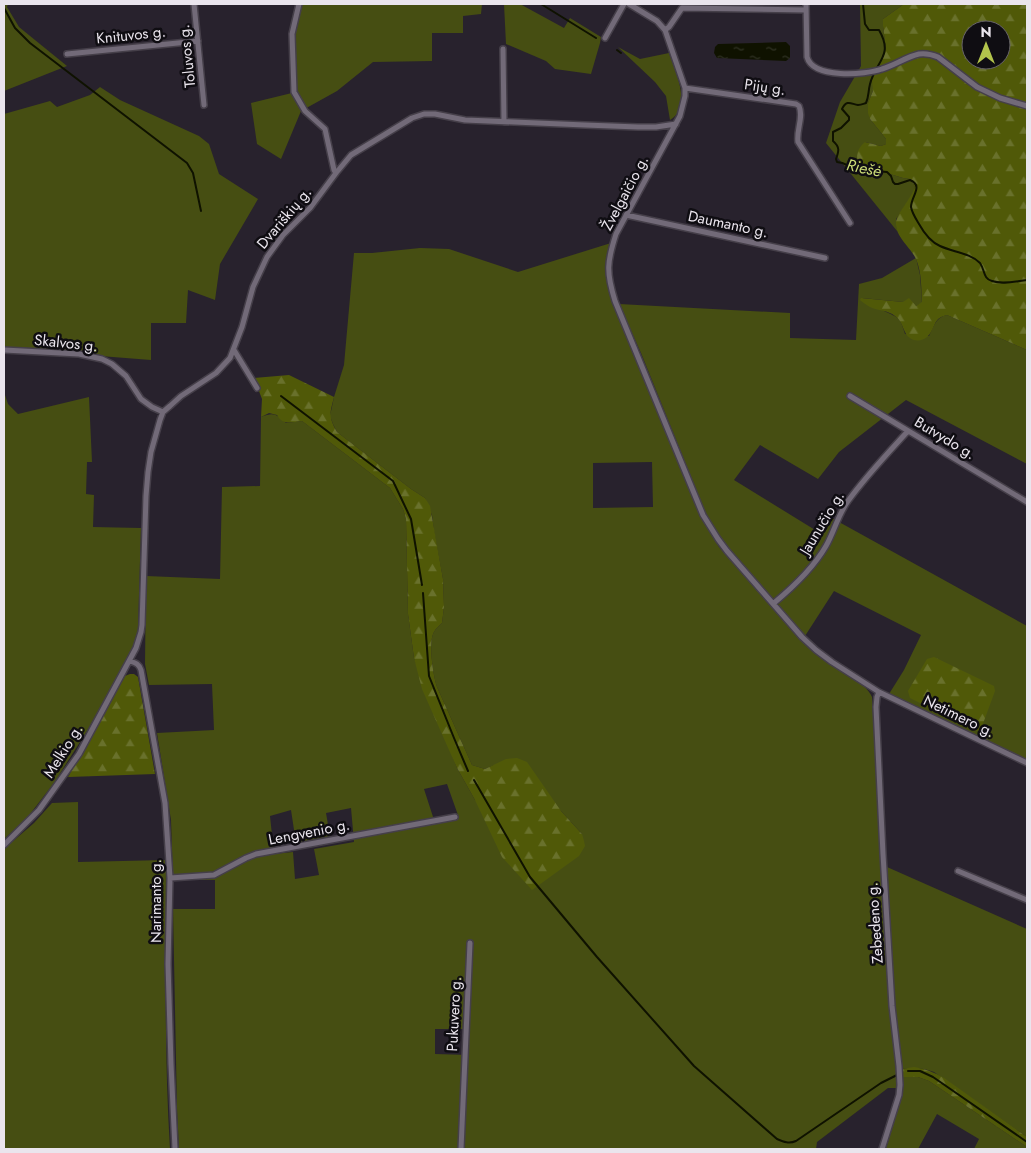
<svg xmlns="http://www.w3.org/2000/svg" width="1031" height="1153" font-family="Jost,sans-serif">
  <style>
    .green { fill: #464e12; fill-rule: evenodd }
    .forest { fill: url(#forest-firs); fill-rule: evenodd }
    .water { fill: url(#water-ripples) }
    .lines { fill: none; stroke-linecap: round; stroke-linejoin: round }
    .stream { stroke: #0f1200; stroke-width: 2 }
    .street-casing { stroke: #453f49; stroke-width: 8 }
    .street { stroke: #726a78; stroke-width: 5 }
    .labels { text-anchor: middle; dominant-baseline: central; stroke-width: 5; stroke-linejoin: round; paint-order: stroke }
    .street-label { font-size: 15px; fill: #eae5ed; stroke: #0f0d12 }
    .water-label { font-size: 16px; font-style: italic; fill: #ccdc77; stroke: #0f0d12 }
  </style>
  <defs>
    <pattern id="forest-firs" width="22" height="20" patternUnits="userSpaceOnUse" patternTransform="scale(1.25)"><rect width="22" height="20" fill="#505908"/><path d="M5 1l3.5 6h-7zM16 11l3.5 6h-7z" fill="#69712c"/></pattern>
    <pattern id="water-ripples" width="26" height="14" patternUnits="userSpaceOnUse" patternTransform="scale(1.25)"><rect width="26" height="14" fill="#0f1200"/><path d="M2 4q2-2 4 0t4 0M15 11q2-2 4 0t4 0" fill="none" stroke="#323426"/></pattern>
  </defs>
  <rect width="100%" height="100%" fill="#28222d"/>
  <path class="green" d="M4 4H8L7 7 19 27 67 66 4 91Z
    M301 4H482L481 14 463 16V33H432V61L373 62 337 91 301 111 281 159 257 144 251 103 296 92 294 35Z
    M504 4H520L564 28 570 18 601 37 600 43 591 74 555 69 546 61 506 44Z
    M860 4H904L883 19V26L886 49 873 80V91L868 103 870 119 886 139V144L881 146 865 142 862 172 890 174 903 178 910 179 915 187 913 194 896 219 897 231 826 143 840 102 861 66Z
    M618 47 640 59 669 53C675 71 693 107 670 120L666 96 655 82Z
    M100 87 120 100 199 136 209 144 219 174 258 199 220 264 215 300 188 290 186 323H151V360L100 356 81 352 4 349 5 183H4V114L50 101 57 107 90 95Z
    M611 243C607 263 605 274 610 295L694 501 701 517 719 547 811 650C818 655 824 661 831 665 844 674 865 681 872 697L889 998 897 1075V1088H888L817 1142 816 1149H179L177 1109 173 909H215V880H173L171 820 157 733 214 730 212 684 149 685 145 664 146 576 220 579 222 487 260 486 261 417C274 412 276 414 286 423L302 421 390 488 403 509 406 519 408 614 414 658 457 768 475 800 582 834 561 811 494 765 485 769 472 765 437 687C433 675 428 642 434 632 436 628 439 626 442 623L444 607 443 579 434 531 432 515 425 498 411 489 337 432 333 424 330 416 334 397 344 365 354 253H372L420 248 449 249 518 272ZM652 462 653 507 593 508V463ZM447 784 459 818 435 823 424 789ZM351 808 354 842 314 849 319 875 295 879 293 852 274 854 270 816 291 810 296 843 330 836 326 813ZM435 1029H469V1055L435 1054Z
    M916 258 920 275 922 303 916 306 903 302 862 298C869 302 876 307 884 311 899 318 900 317 905 334L929 336C934 326 936 317 947 315L1027 350V464L906 400 839 452 818 479 760 445 734 480 820 533 830 517 1027 626V760L889 694 904 670 921 635 834 591 805 636 797 627 729 549 713 528 706 514 641 353 619 304 790 313V338L856 340 859 284 882 278Z
    M4 392 8 404 18 414 89 397 92 462H87L86 494 94 495 93 527 141 528 138 629 135 645 87 731 54 783 27 818 4 839Z
    M78 802V862L166 860C166 957 164 1053 170 1149H4V849L34 823 52 803Z
    M887 867 1027 929V1137L934 1072C923 1068 914 1067 902 1069L894 991Z
    M911 1076 918 1077 929 1081 1027 1147V1149H974L979 1139 937 1114 918 1149H886C893 1126 900 1102 902 1077Z"/>
  <path class="forest" d="M904 4H1027V350L947 315C932 318 936 329 927 337 920 343 909 341 905 332 902 326 901 320 895 316 888 310 878 311 870 307 866 305 863 302 860 300L861 298 903 302 909 298 916 306 922 302C921 288 922 273 916 259 910 246 895 237 896 222 897 213 911 199 915 187L910 179 903 178 890 174 862 172 858 169C857 156 855 151 865 142L881 146 886 144V139L870 119 868 113V103L873 91 872 80 886 49 883 26V19ZM971 30H1001V60H971Z
    M289 375 334 397C330 413 328 416 337 432L411 489 425 498 430 506 443 579 444 607 442 623C439 626 436 628 434 632 428 642 433 675 437 687L472 765 485 769 506 759 517 758 527 762 561 811 582 834 584 841 585 846 579 856 532 890 502 857 475 800 457 768 422 689 414 658 408 614 406 519 403 509 390 488 302 421C292 422 283 426 277 415L269 413 261 417 262 399 254 378Z
    M934 657 994 686 995 691 981 729 976 731 910 698 908 691 927 659Z
    M130 674H134L138 677 155 774 68 777 125 676Z
    M914 1067C925 1069 934 1072 944 1078L1027 1137V1147L929 1081 918 1077H902V1069Z"/>
  <path class="water" d="M786 42 790 46V58L786 61 717 58 714 53 715 47 718 44Z"/>
  <g class="lines">
    <path class="stream" d="M4 4V8L15 28 30 43 187 163 193 173 201 211
      M541 4 596 38
      M863 4 865 24 869 30H879C894 56 876 61 870 84 868 92 869 96 866 103 863 104 861 105 858 105 851 104 847 99 842 109L849 117V120L841 128 833 132V141C840 147 839 151 836 159L837 162C850 163 849 171 861 165L875 171 887 172 891 176 893 182 895 184H898L910 180C924 186 911 196 911 207 912 213 916 219 919 224 924 233 931 242 940 246 953 252 970 253 980 263 985 270 983 279 992 281 1003 285 1016 281 1027 280
      M617 50 621 53
      M281 396 393 481 411 519 422 585
      M423 593 429 676 454 738 468 771
      M474 780 530 877 597 957 694 1066 777 1139C784 1142 789 1144 796 1141L881 1083 897 1075
      M908 1071H920L933 1077 1027 1142"/>
    <defs>
      <path id="street" d="M194 4 204 105
        M299 4 292 34 294 92 305 111 325 129 334 170 336 173
        M629 4 657 21 665 30 685 88V96L680 116 616 234C607 262 606 272 615 301L703 515 718 539 727 551 802 637 816 650 832 662 879 692 1027 763
        M806 4 807 57C813 79 865 75 882 69 895 65 906 57 919 54 926 53 931 54 938 57L977 87 1000 98 1027 106
        M665 30 669 27 682 8 806 10
        M605 38 624 4
        M503 49 504 122
        M67 54 198 41
        M685 88 796 104 799 106C804 117 796 130 798 142L850 223
        M626 215 825 258
        M4 350 79 354 102 359 112 364 126 376 141 399 152 407 163 412
        M234 350 257 388
        M850 396 1027 502
        M774 603C792 588 814 567 826 546 834 532 838 515 848 501 866 476 887 454 908 431
        M130 661C136 663 139 664 141 670L165 803 170 878 168 964 171 1064 175 1149
        M879 692 877 697 876 707 883 854 892 1006 899 1066 900 1085 899 1095 882 1149
        M4 845 39 810 79 754 136 648 141 632 142 625 146 496 148 472 151 452 160 420 163 412 170 406 181 396 216 373 230 358 242 327 253 287 267 257 283 235 310 208 336 173 351 155 412 118 424 114H435L465 120 585 125 638 127H656L676 124
        M958 871 1027 900
        M170 878 214 875 246 858 256 854 455 817
        M461 1149 470 943"/>
    </defs>
    <use href="#street" class="street-casing"/>
    <use href="#street" class="street"/>
  </g>
  <g class="labels">
    <g class="street-label">
      <text transform="translate(131 35) rotate(-6)">Knituvos g.</text>
      <text transform="translate(187 56) rotate(-96)">Toluvos g.</text>
      <text transform="translate(765 87) rotate(8)">Pijų g.</text>
      <text transform="translate(625 193) rotate(-62)">Žvelgaičio g.</text>
      <text transform="translate(284 218) rotate(-50)">Dvariškių g.</text>
      <text transform="translate(728 224) rotate(12)">Daumanto g.</text>
      <text transform="translate(66 343) rotate(6)">Skalvos g.</text>
      <text transform="translate(945 438) rotate(31)">Butvydo g.</text>
      <text transform="translate(822 523) rotate(-59)">Jaunučio g.</text>
      <text transform="translate(959 716) rotate(26)">Netimero g.</text>
      <text transform="translate(63 751) rotate(-58)">Melkio g.</text>
      <text transform="translate(309 832) rotate(-11)">Lengvenio g.</text>
      <text transform="translate(156 901) rotate(-90)">Narimanto g.</text>
      <text transform="translate(875 923) rotate(-94)">Zebedeno g.</text>
      <text transform="translate(454 1014) rotate(-87)">Pukuvero g.</text>
    </g>
    <g class="water-label">
      <text transform="translate(864 168) rotate(12)">Riešė</text>
    </g>
  </g>
  <rect width="1031" height="1153" fill="none" stroke="#eae5ed" stroke-width="10"/>
  <g transform="translate(986 45)"><circle r="24" fill="#0f0d12" stroke="#67636a"/>
  <path d="M0-4L9 19L0 12L-9 19Z" fill="#b2c34c"/>
  <text y="-8" font-size="14" font-weight="bold" text-anchor="middle" fill="#eae5ed">N</text>
  </g>
</svg>
